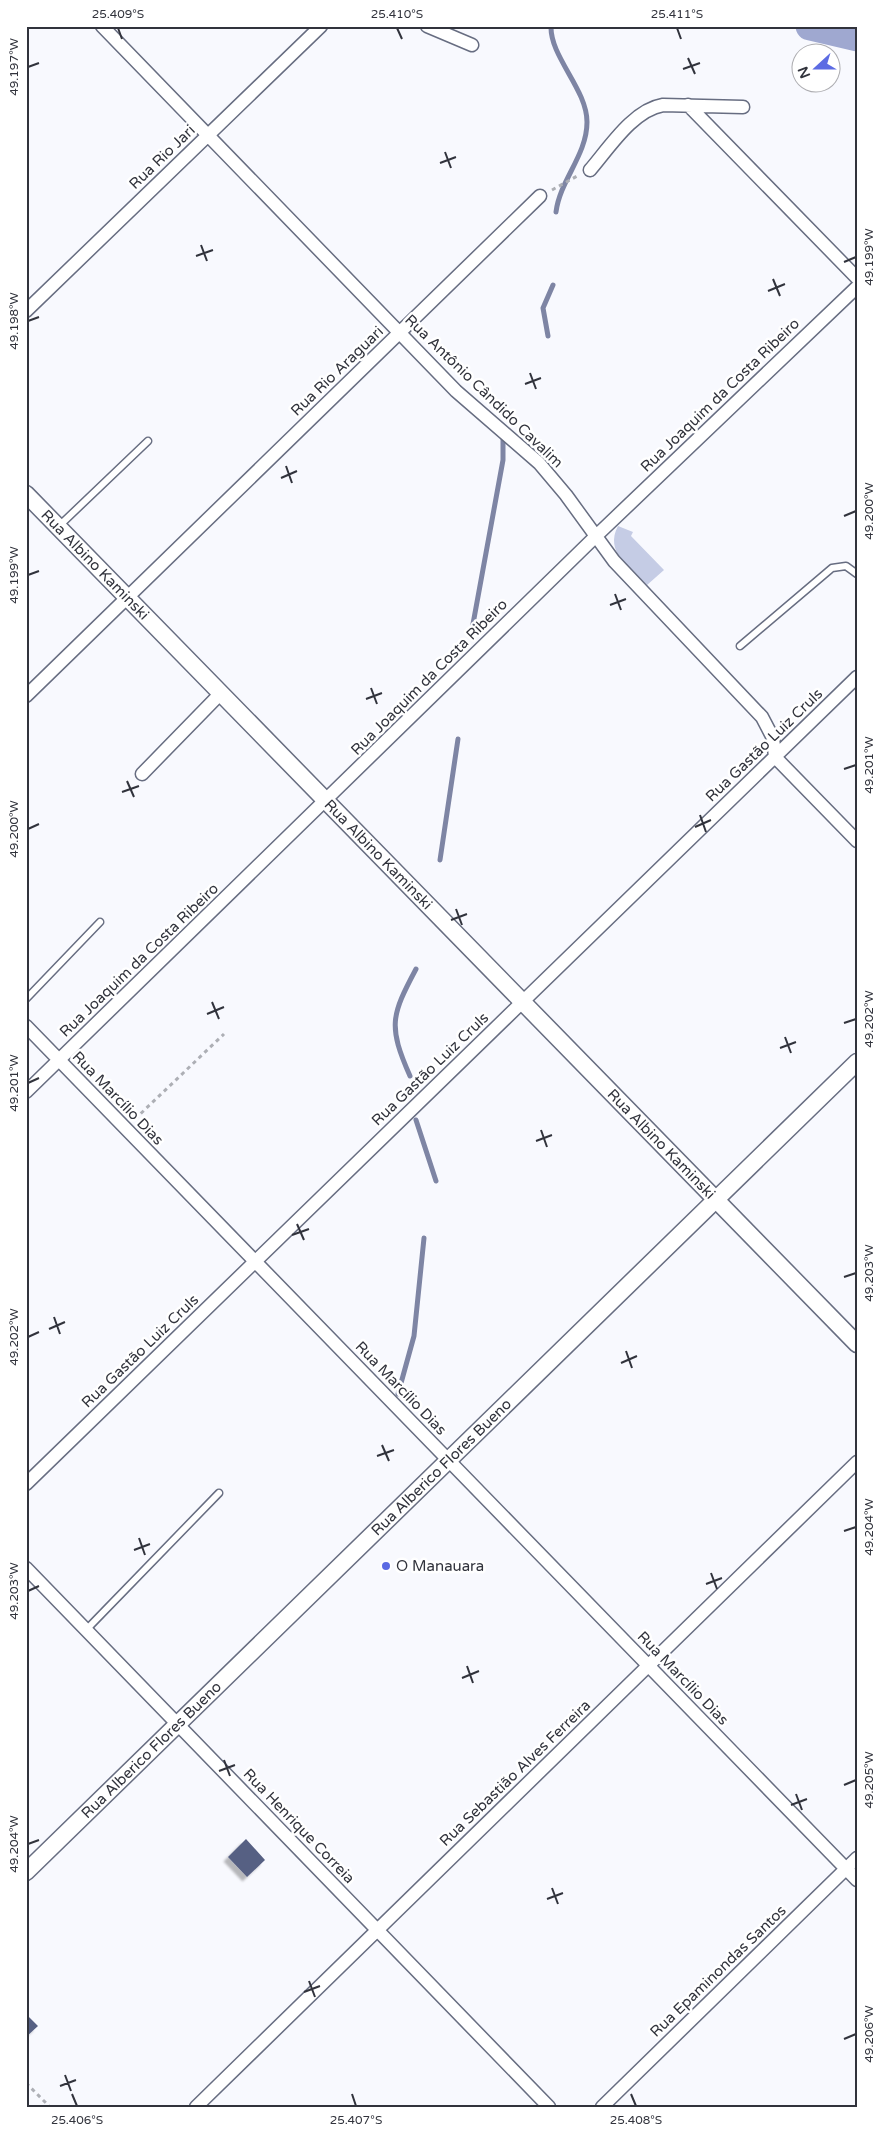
<svg xmlns="http://www.w3.org/2000/svg" width="883" height="2133" font-family="'Varela Round',sans-serif">
  <style>
    .green { fill: #c5cce5 }
    .lines { fill: none; stroke-linecap: round; stroke-linejoin: round }
    .stream { stroke: #7e85a4; stroke-width: 5 }
    .river { stroke: #9fa8d0; stroke-width: 29 }
    .building { fill: #576083; filter: url(#shadow) }
    .service-casing { stroke: #676d81; stroke-width: 9 }
    .minor-casing { stroke: #676d81; stroke-width: 15 }
    .tertiary-casing { stroke: #676d81; stroke-width: 19 }
    .path { stroke: #adafb5; stroke-width: 3; stroke-dasharray: 4 4; stroke-linecap: butt }
    .service { stroke: #fff; stroke-width: 6 }
    .minor { stroke: #fff; stroke-width: 12 }
    .tertiary { stroke: #fff; stroke-width: 16 }
    .ticks { fill: none; stroke: #31333c; stroke-width: 2 }
    .poi-dot { fill: #5c6be3; stroke: #fff; stroke-width: 2 }
    .labels { text-anchor: middle; dominant-baseline: central; stroke-width: 5; stroke-linejoin: round; paint-order: stroke }
    .street-label { font-size: 15px; fill: #31333c; stroke: #fff }
    .poi-label { font-size: 15px; fill: #31333c; stroke: #fff; text-anchor: start }
    .neatline { fill: none; stroke: #31333c; stroke-width: 2 }
    .ticks-label { font-size: 12px; text-anchor: middle; fill: #31333c }
  </style>
  <defs>
    <filter id="shadow"><feDropShadow dx="-4.5" dy="4.5" stdDeviation="1" flood-color="#0004"/></filter>
  </defs>
  <rect width="100%" height="100%" fill="#f8f9fe"/>
  <path class="green" d="M618 526 633 532 631 536 664 570 647 585C630 568 604 552 618 526Z"/>
  <g class="lines">
    <path class="stream" d="M551 26C550 57 587 89 587 122 587 155 560 180 556 212
      M548 336 543 308 553 285
      M473 624 503 460V440
      M440 860 458 739
      M410 1076C388 1026 391 1016 416 969
      M416 1120 436 1181
      M398 1394 414 1336 424 1238"/>
    <path class="river" d="M810 26 857 37"/>
  </g>
  <path class="building" d="M246 1839 265 1860 247 1877 228 1857Z
    M26 2014 38 2026 26 2037Z"/>
  <g class="lines">
    <defs>
      <path id="service" d="M59 526 148 441
        M740 646 832 568 846 566 857 574
        M26 999 100 922
        M86 1630 219 1493"/>
      <path id="minor" d="M102 26 456 391 539 463 566 495 614 561 762 717 773 738 775 757 857 841
        M427 26 472 45
        M688 105 857 278
        M590 170C609 148 633 110 663 105L743 107
        M26 311 321 26
        M26 696 540 196
        M142 774 221 693
        M26 1026 857 1880
        M26 1092 595 537 857 287
        M26 1484 857 677
        M26 1568 549 2107
        M196 2107 857 1462
        M602 2107 857 1858"/>
      <g id="tertiary">
        <path id="s1" d="M26 494 857 1344"/>
        <path id="s2" d="M26 1872 857 1062"/>
      </g>
    </defs>
    <use href="#service" class="service-casing"/>
    <use href="#minor" class="minor-casing"/>
    <use href="#tertiary" class="tertiary-casing"/>
    <path class="path" d="M552 190 579 175
      M135 1119 224 1034
      M26 2083 50 2107"/>
    <use href="#service" class="service"/>
    <use href="#minor" class="minor"/>
    <use href="#tertiary" class="tertiary"/>
  </g>
  <path class="ticks" d="M118 28 122 39M397 28 402 39M677 28 681 39M688 58 695 74M28 67 39 63M683 69 700 63M445 152 451 168M440 163 456 157M201 245 207 261M196 256 213 250M844 262 856 257M773 279 780 296M768 291 785 284M28 321 39 317M530 373 536 389M525 384 541 378M286 466 292 483M281 478 297 471M844 516 856 511M28 575 39 571M615 594 621 610M610 605 626 599M371 688 377 704M366 699 382 693M844 769 856 765M127 781 134 797M122 792 139 786M700 815 706 832M695 827 711 820M28 829 39 824M456 909 462 925M451 920 467 914M212 1002 219 1019M207 1014 224 1007M844 1023 856 1019M785 1037 791 1053M780 1048 796 1042M28 1083 39 1078M541 1130 547 1147M536 1141 552 1135M297 1224 304 1240M292 1235 309 1229M844 1277 856 1273M54 1317 60 1334M49 1329 65 1322M28 1337 39 1332M626 1351 632 1368M621 1363 637 1356M382 1445 389 1461M377 1456 394 1450M844 1531 856 1527M139 1538 145 1555M134 1550 150 1544M711 1573 717 1589M706 1584 722 1578M28 1591 39 1586M467 1666 473 1683M462 1678 479 1671M224 1760 230 1776M219 1771 235 1765M844 1785 856 1780M796 1794 802 1810M791 1805 807 1799M28 1844 39 1840M552 1888 558 1904M547 1899 563 1893M309 1981 315 1997M304 1992 320 1986M844 2039 856 2034M65 2075 71 2091M60 2086 76 2080M72 2094 77 2106M352 2094 356 2106M631 2094 636 2106"/>
  <circle class="poi-dot" cx="386" cy="1566" r="5"/>
  <g class="labels">
    <g class="street-label">
      <text transform="translate(162 157) rotate(-44)">Rua Rio Jari</text>
      <text transform="translate(337 371) rotate(-44)">Rua Rio Araguari</text>
      <text transform="translate(484 391) rotate(44)">Rua Antônio Cândido Cavalim</text>
      <text transform="translate(720 395) rotate(-44)">Rua Joaquim da Costa Ribeiro</text>
      <text stroke="none"><textPath href="#s1" startOffset="99">Rua Albino Kaminski</textPath></text>
      <text transform="translate(429 677) rotate(-45)">Rua Joaquim da Costa Ribeiro</text>
      <text transform="translate(764 745) rotate(-44)">Rua Gastão Luiz Cruls</text>
      <text stroke="none"><textPath href="#s1" startOffset="504">Rua Albino Kaminski</textPath></text>
      <text transform="translate(139 960) rotate(-44)">Rua Joaquim da Costa Ribeiro</text>
      <text transform="translate(430 1069) rotate(-44)">Rua Gastão Luiz Cruls</text>
      <text transform="translate(118 1098) rotate(46)">Rua Marcílio Dias</text>
      <text stroke="none"><textPath href="#s1" startOffset="909">Rua Albino Kaminski</textPath></text>
      <text transform="translate(140 1351) rotate(-44)">Rua Gastão Luiz Cruls</text>
      <text transform="translate(401 1388) rotate(46)">Rua Marcílio Dias</text>
      <text stroke="none"><textPath href="#s2" startOffset="580">Rua Alberico Flores Bueno</textPath></text>
      <text transform="translate(683 1678) rotate(46)">Rua Marcílio Dias</text>
      <text stroke="none"><textPath href="#s2" startOffset="175">Rua Alberico Flores Bueno</textPath></text>
      <text transform="translate(515 1773) rotate(-44)">Rua Sebastião Alves Ferreira</text>
      <text transform="translate(299 1826) rotate(46)">Rua Henrique Correia</text>
      <text transform="translate(718 1971) rotate(-44)">Rua Epaminondas Santos</text>
    </g>
    <g class="poi-label">
      <text x="396" y="1566">O Manauara</text>
    </g>
  </g>
  <rect width="883" height="2133" fill="none" stroke="#ffffff" stroke-width="55"/>
  <g transform="translate(816 68) rotate(249)"><circle r="24" fill="#ffffff" stroke="#adadb1"/>
  <path d="M0-4L9 19L0 12L-9 19Z" fill="#5c6be3"/>
  <text y="-8" font-size="14" font-weight="bold" text-anchor="middle" fill="#31333c">N</text>
  </g>
  <rect x="28" y="28" width="828" height="2078" class="neatline"/>
  <g class="ticks-label">
    <text x="118" y="18">25.409°S</text>
    <text x="397" y="18">25.410°S</text>
    <text x="677" y="18">25.411°S</text>
    <text transform="translate(14 67) rotate(-90)" y="4">49.197°W</text>
    <text transform="translate(869 257) rotate(-90)" y="4">49.199°W</text>
    <text transform="translate(14 321) rotate(-90)" y="4">49.198°W</text>
    <text transform="translate(869 511) rotate(-90)" y="4">49.200°W</text>
    <text transform="translate(14 575) rotate(-90)" y="4">49.199°W</text>
    <text transform="translate(869 765) rotate(-90)" y="4">49.201°W</text>
    <text transform="translate(14 829) rotate(-90)" y="4">49.200°W</text>
    <text transform="translate(869 1019) rotate(-90)" y="4">49.202°W</text>
    <text transform="translate(14 1083) rotate(-90)" y="4">49.201°W</text>
    <text transform="translate(869 1273) rotate(-90)" y="4">49.203°W</text>
    <text transform="translate(14 1337) rotate(-90)" y="4">49.202°W</text>
    <text transform="translate(869 1527) rotate(-90)" y="4">49.204°W</text>
    <text transform="translate(14 1591) rotate(-90)" y="4">49.203°W</text>
    <text transform="translate(869 1780) rotate(-90)" y="4">49.205°W</text>
    <text transform="translate(14 1844) rotate(-90)" y="4">49.204°W</text>
    <text transform="translate(869 2034) rotate(-90)" y="4">49.206°W</text>
    <text x="77" y="2124">25.406°S</text>
    <text x="356" y="2124">25.407°S</text>
    <text x="636" y="2124">25.408°S</text>
  </g>
</svg>
